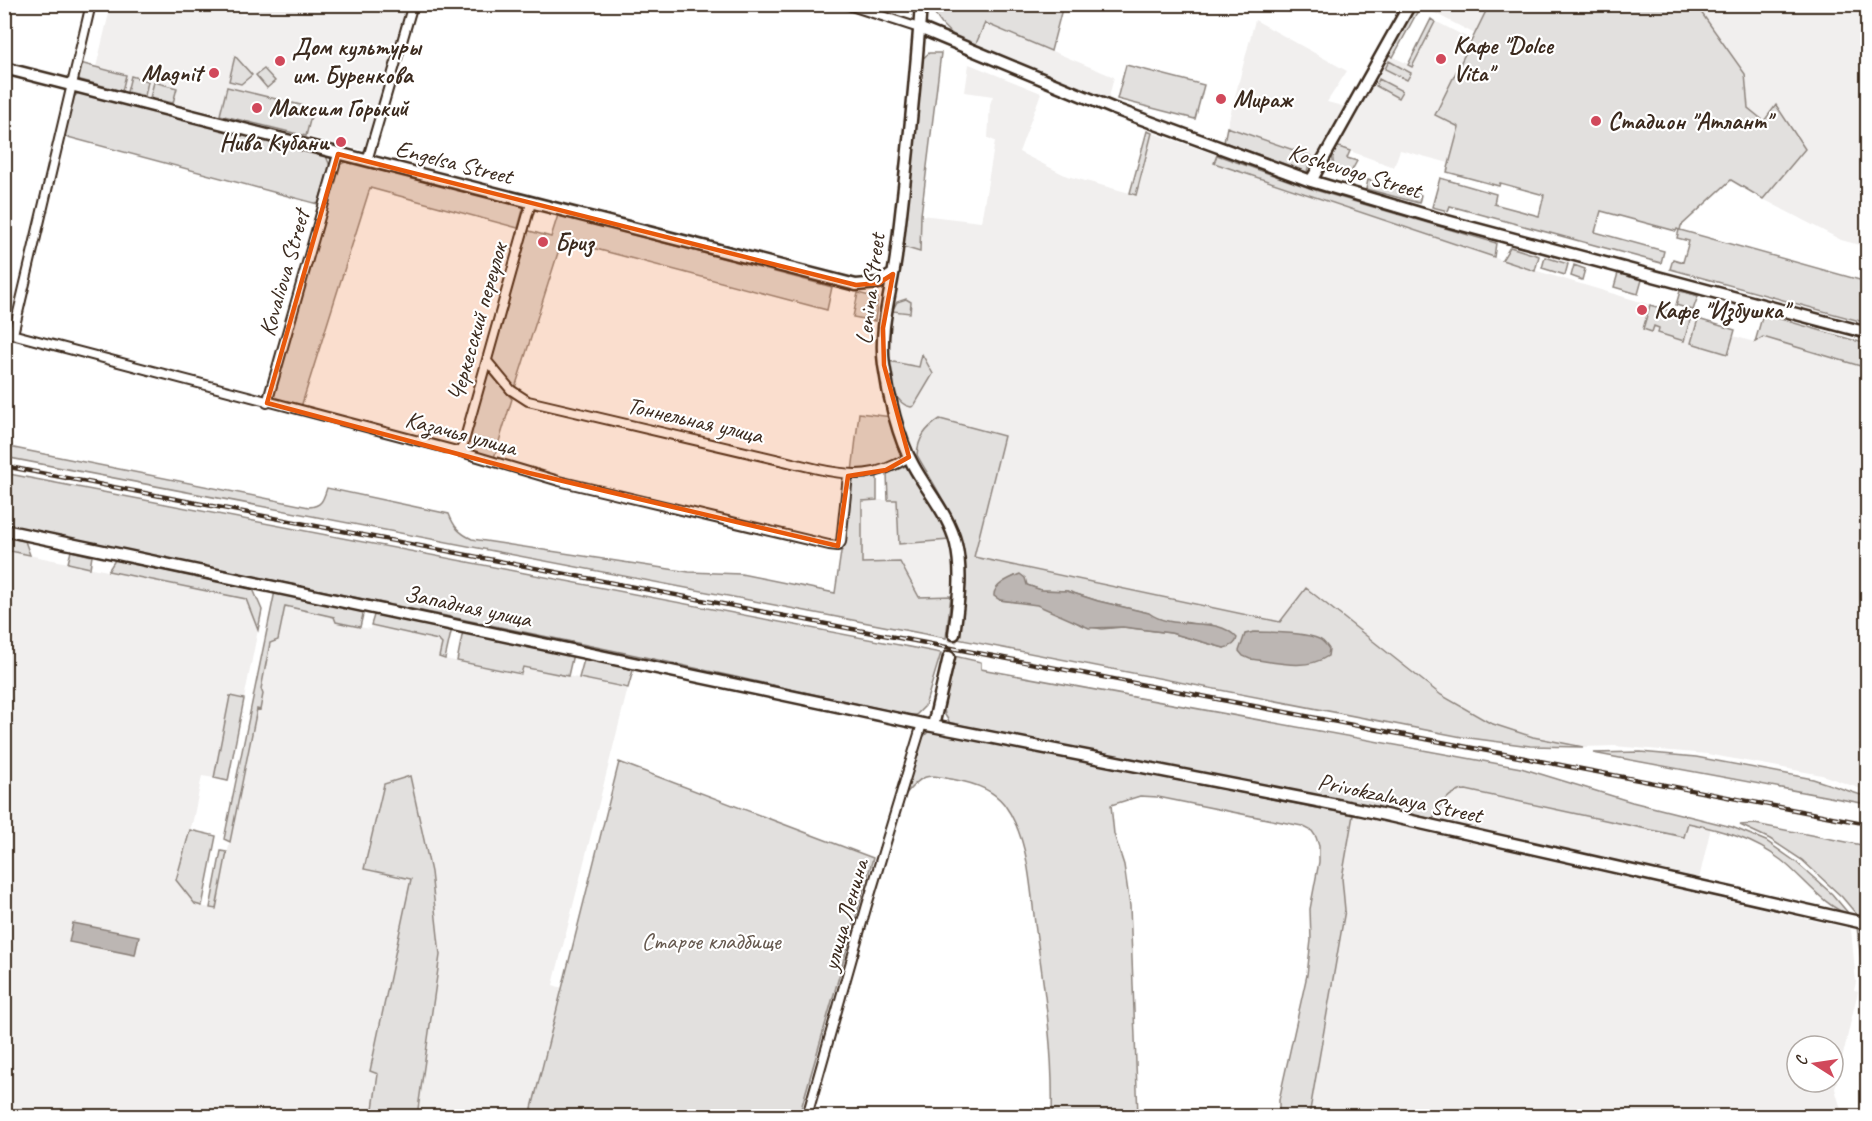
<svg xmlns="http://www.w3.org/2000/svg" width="1872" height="1121" font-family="Caveat,sans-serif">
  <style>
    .built { fill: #f1efee; fill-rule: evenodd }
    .green { fill: #e2e0de; stroke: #8e857e; stroke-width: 1.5; fill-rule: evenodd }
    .water { fill: #bcb6b3; stroke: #887e77; stroke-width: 1.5 }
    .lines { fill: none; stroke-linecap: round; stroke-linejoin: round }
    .secondary-tunnel { stroke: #d8d4d2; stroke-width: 10; stroke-dasharray: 10 5; stroke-linecap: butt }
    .street-casing { stroke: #3b2a1e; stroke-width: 12 }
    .secondary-casing { stroke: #3b2a1e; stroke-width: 15 }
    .street { stroke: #fff; stroke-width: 8 }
    .secondary { stroke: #fff; stroke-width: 10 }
    .rail-casing { stroke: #3b2a1e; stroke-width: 4.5 }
    .rail { stroke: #fff; stroke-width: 2; stroke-dasharray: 7; stroke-linecap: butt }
    .marked { fill: #e8590c; fill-opacity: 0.2; stroke: #e8590c; stroke-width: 4.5; stroke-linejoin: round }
    .poi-dot { fill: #d1495b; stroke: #fff; stroke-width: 2 }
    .labels { text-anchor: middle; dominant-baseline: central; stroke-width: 4.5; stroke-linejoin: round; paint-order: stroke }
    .poi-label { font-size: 24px; font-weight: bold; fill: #3b2a1e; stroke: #fff; text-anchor: start }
    .street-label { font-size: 24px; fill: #3b2a1e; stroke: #fff }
    .park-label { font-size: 24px; fill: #65584e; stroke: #fff }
  </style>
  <rect width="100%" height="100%" fill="#fff"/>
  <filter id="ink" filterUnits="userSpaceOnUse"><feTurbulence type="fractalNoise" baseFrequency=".0167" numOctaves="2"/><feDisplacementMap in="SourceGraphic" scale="12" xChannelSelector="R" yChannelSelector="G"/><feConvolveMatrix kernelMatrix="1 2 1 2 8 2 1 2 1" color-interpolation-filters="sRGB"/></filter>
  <g filter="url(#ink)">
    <path class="built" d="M1441 4 1490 5 1475 34 1419 5H1435L1440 7Z
      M111 5H202L244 15 247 5H409L366 151 77 79 80 63 96 67Z
      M1696 5H1867V247L1841 240 1763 199 1805 149 1776 105 1764 121 1747 108 1745 74Z
      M1431 19 1472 40 1435 114 1459 127 1449 163 1400 150 1394 167 1336 146 1387 54 1408 64Z
      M1255 20 1347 71 1327 102 1346 107 1311 173 1307 172 1311 156 1227 127Z
      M985 23 1114 77 1108 101 975 46Z
      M969 64 1041 93 1019 152 1067 176 1130 193 1147 131 1217 155 1215 163 1507 262 1735 330 1734 336 1747 340 1755 342 1763 337 1867 368 1868 739 1859 742 1867 753V791L1822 775 1707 754 1614 746 1583 747 1533 737 1499 727 1441 695 1307 588 1280 622 973 557 1004 436 940 419 931 425 923 434 917 455 908 436 894 390 888 361 887 331 900 246 920 251 921 215 981 222 995 141 988 138 990 104 993 96 965 92Z
      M862 500H897L899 544 949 540 953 558 951 596 919 597 862 563Z
      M4 550 246 599 258 630 244 699 230 697 214 778 202 776 193 820 176 880 195 905 216 909 257 709 260 710 263 694 260 690 270 642 278 640 285 606 334 617 336 622 360 627 370 629 371 625 438 640 442 644 440 658 521 674 523 667 628 688 553 985 562 988 530 1116H417L440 955 431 872 410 777 365 869 411 879 370 1070 378 1074 372 1116H5Z
      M1458 790H1466L1684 837 1688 823 1711 827 1699 879 1433 819 1446 799Z
      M1353 815 1851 929 1856 982 1854 990 1858 991 1835 1089 1843 1116H1309L1345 910 1342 878ZM1797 1046H1833V1082H1797Z"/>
    <path class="green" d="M931 5H1063L1051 51 985 23 975 46C953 36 940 29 931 5Z
      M1415 5H1421L1393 57 1387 54Z
      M1489 5H1696L1745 74 1748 108 1764 121 1776 105 1805 149 1763 199 1731 180 1681 226 1680 230 1867 282V323L1670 269 1673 259 1683 262 1689 241 1677 238 1679 230 1677 229 1676 231 1601 211 1595 232 1664 251 1661 263 1450 206 1448 211 1432 207 1440 178 1496 194 1494 204 1539 216 1544 195 1500 183 1499 186 1447 172 1459 127 1435 115Z
      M1431 19 1435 22 1412 67 1408 65Z
      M929 53H941L921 215 920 252 900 246 920 61Z
      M235 56 252 75 241 84 229 81Z
      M1389 61 1411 73 1407 80 1385 69Z
      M80 63 126 75 122 91 77 79Z
      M1126 65 1204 85 1195 119 1117 99Z
      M264 69 275 81 267 88 256 75Z
      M131 76 148 81 145 96 127 92Z
      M1379 79 1402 91 1398 98 1376 86Z
      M154 82 177 88 173 103 150 98Z
      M227 87 313 108 306 136 220 115Z
      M79 92 326 156 330 166 318 204 64 136 72 99Z
      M1227 127 1311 156 1307 172 1224 142Z
      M1147 131 1152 133 1136 195 1130 193Z
      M1336 146 1350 151 1347 158 1357 161 1351 172C1333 178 1329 157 1336 146Z
      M1217 155 1315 190 1496 243 1494 257 1214 163Z
      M347 161 524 206 518 228 370 188 301 407 272 400 339 165Z
      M1368 180 1421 195 1419 203 1366 189Z
      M558 215 832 287 827 310 562 240 515 388 491 359 526 230 551 237Z
      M1510 247 1539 256 1535 271 1502 260Z
      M1545 257 1568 264 1565 275 1542 268Z
      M1574 265 1585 269 1582 280 1571 276Z
      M1618 273 1642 280 1638 294 1614 287Z
      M1680 291 1698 296 1693 310 1676 305Z
      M858 293 878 298 875 321 853 317Z
      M906 299 911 302 910 313 892 311 897 302Z
      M1650 305 1691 317 1684 341 1658 333 1659 328 1654 326 1652 332 1643 329Z
      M1763 314 1867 344V368L1763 337 1755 342Z
      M1698 319 1735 330 1728 354 1691 343Z
      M922 354 933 374 914 406 911 407C892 404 891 377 888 361L919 367Z
      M488 371 512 399 494 458 466 449Z
      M859 413 892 417 904 456 890 465 852 472Z
      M940 419 1004 436 974 557 1280 622 1306 588 1441 695 1490 723 1533 737 1583 747 1530 746 1462 737 957 639C961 615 966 590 965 565 962 525 936 489 917 455 918 438 926 428 940 419ZM1015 576 1027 585 1041 590 1067 591 1098 601 1148 613 1155 618 1176 624 1185 622 1199 625 1210 624 1220 629 1224 648 1171 633 1123 627 1102 629 1081 625 1068 617 1037 604 1000 600 1007 581Z
      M4 446 309 507C322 506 323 500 327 488L449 514C454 527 459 533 472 539L689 572 741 574 835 593 841 552 845 545 851 478 877 477V500L862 501V563L900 562 919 597 951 596 946 638 5 457Z
      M908 465 941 517 949 540 899 544 897 500H888L887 474Z
      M4 473 941 653 925 706 916 715H909L640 656 5 525Z
      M5 537 25 541 30 555 5 550Z
      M71 551 92 556 90 568 68 563Z
      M115 560 253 589 262 610 258 630 246 599 108 571Z
      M275 591 364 610 360 627 336 622 334 617 285 606 278 640 270 643 261 689 263 694 260 710 257 709 230 842 224 839Z
      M375 612 452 628 445 659 439 657 442 644 438 640 371 625Z
      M463 631 573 654 568 676 523 667 521 674 457 661Z
      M585 656 634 667 628 688 579 678Z
      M954 656 981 662V669L1521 768 1632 802 1732 827 1766 841 1796 862 1832 894 1849 914C1825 908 1802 876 1781 860 1754 839 1721 830 1688 823L1684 837 1466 790C1448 791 1441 805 1433 819L950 723 945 715 944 708Z
      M230 696 244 699 228 781 214 778Z
      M929 731 1353 815 1342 878 1345 910 1309 1116H1279V1100L1307 975 1311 940 1310 909 1319 862V846L1316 837 1312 831 1302 826 1158 797 1140 796 1111 805 1114 834 1124 865 1130 906 1138 1116H1052C1054 1054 1045 993 1036 931 1030 889 1030 839 1004 804 993 790 973 783 956 780 928 775 924 771 905 795L923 737Z
      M1640 752 1696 757 1813 779 1867 797V804L1593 753Z
      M619 762 873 858 799 1116H530Z
      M410 776 431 872 440 955 417 1116H372L378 1074 370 1071 411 879 364 869 384 784Z
      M1755 824 1867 846 1862 853 1867 856V918L1858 916 1842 897 1802 860 1770 839 1740 825Z
      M190 830 216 836 202 906 195 904 176 880Z
      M221 851 227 852 216 909 210 908Z
      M1857 927 1861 928 1867 940V993L1865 992Z"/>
    <path class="water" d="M1020 574 1025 578 1027 585 1041 590 1067 591 1098 601 1149 613C1174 632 1217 614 1237 638 1236 645 1230 647 1224 648L1171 633 1123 627 1089 628 1037 605 1000 600 994 596C993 585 1010 578 1020 574Z
      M1254 632C1270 632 1304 632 1319 639 1324 641 1326 645 1329 649L1328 656C1306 671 1275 662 1250 659L1243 656 1239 651 1245 634Z
      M73 923 139 936 135 955 69 942Z"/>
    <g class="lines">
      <path class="secondary-tunnel" d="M949 657 954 634"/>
      <defs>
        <path id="street" d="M845 4 919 28
          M367 161 413 4
          M4 332 461 452 559 481 829 545 838 546 841 542 848 475
          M13 334 91 4
          M487 361 511 390 528 401 818 469C854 477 877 477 909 457
          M267 403 338 154
          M461 452 531 203
          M807 1116 867 905 922 724"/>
        <path id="secondary" d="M921 4C915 89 906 173 896 257 891 293 879 328 884 365 888 395 898 438 913 465 927 491 949 515 956 544 963 574 958 604 954 634
          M919 28 1112 108 1311 181 1443 220 1868 333
          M4 68 856 285 879 283 893 274
          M1311 181 1410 4
          M4 530 922 724 1363 810 1868 924
          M933 726 949 657"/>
      </defs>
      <use href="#street" class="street-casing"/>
      <use href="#secondary" class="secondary-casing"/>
      <use href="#street" class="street"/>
      <use href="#secondary" class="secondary"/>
      <defs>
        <path id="rail" d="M4 466 1868 824"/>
      </defs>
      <use href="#rail" class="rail-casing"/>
      <use href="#rail" class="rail"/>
    </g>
  </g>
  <path class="marked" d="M338 154 856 285 879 283 893 274 883 328 884 365 909 457 886 470 848 476 838 546 529 473 267 403Z"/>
  <g class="poi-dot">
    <circle cx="1441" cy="59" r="6"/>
    <circle cx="280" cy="61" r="6"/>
    <circle cx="214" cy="73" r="6"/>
    <circle cx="1221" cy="99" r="6"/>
    <circle cx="257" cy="108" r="6"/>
    <circle cx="1596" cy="121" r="6"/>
    <circle cx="341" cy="142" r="6"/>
    <circle cx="543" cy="242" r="6"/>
    <circle cx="1642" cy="310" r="6"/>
  </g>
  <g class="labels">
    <g class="poi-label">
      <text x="1453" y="45">Кафе "Dolce<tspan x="1453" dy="28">Vita"</tspan></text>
      <text x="292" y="47">Дом культуры<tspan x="292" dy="28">им. Буренкова</tspan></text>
      <text x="202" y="73" text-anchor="end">Magnit</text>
      <text x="1233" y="99">Мираж</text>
      <text x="269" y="108">Максим Горький</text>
      <text x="1608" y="121">Стадион "Атлант"</text>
      <text x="329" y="142" text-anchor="end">Нива Кубани</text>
      <text x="555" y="242">Бриз</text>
      <text x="1654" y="310">Кафе "Избушка"</text>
    </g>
    <g class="street-label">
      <text transform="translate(454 162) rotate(14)">Engelsa Street</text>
      <text transform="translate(1355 171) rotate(17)">Koshevogo Street</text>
      <text transform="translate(284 273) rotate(-74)">Kovaliova Street</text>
      <text transform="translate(870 289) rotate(-83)">Lenina Street</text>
      <text transform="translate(477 322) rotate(-74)">Черкесский переулок</text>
      <text transform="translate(695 420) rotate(13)">Тоннельная улица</text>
      <text transform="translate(461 433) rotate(15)">Казачья улица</text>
      <text transform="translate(468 606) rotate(12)">Западная улица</text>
      <text transform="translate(1400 798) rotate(12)">Privokzalnaya Street</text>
      <text transform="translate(845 915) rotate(-74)">улица Ленина</text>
    </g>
    <g class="park-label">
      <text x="711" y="941">Старое кладбище</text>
    </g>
  </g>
  <rect width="1872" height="1121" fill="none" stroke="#fff" stroke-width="24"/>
  <rect x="12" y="12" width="1848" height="1097" fill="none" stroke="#3b2a1e" stroke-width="2" filter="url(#ink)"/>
  <g transform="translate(1815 1064) rotate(282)"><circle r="28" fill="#ffffff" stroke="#b1aaa5" stroke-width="1.5"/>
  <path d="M0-4.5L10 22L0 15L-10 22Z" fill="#d1495b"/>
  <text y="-9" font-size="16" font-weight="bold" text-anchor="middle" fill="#3b2a1e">С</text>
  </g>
</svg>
